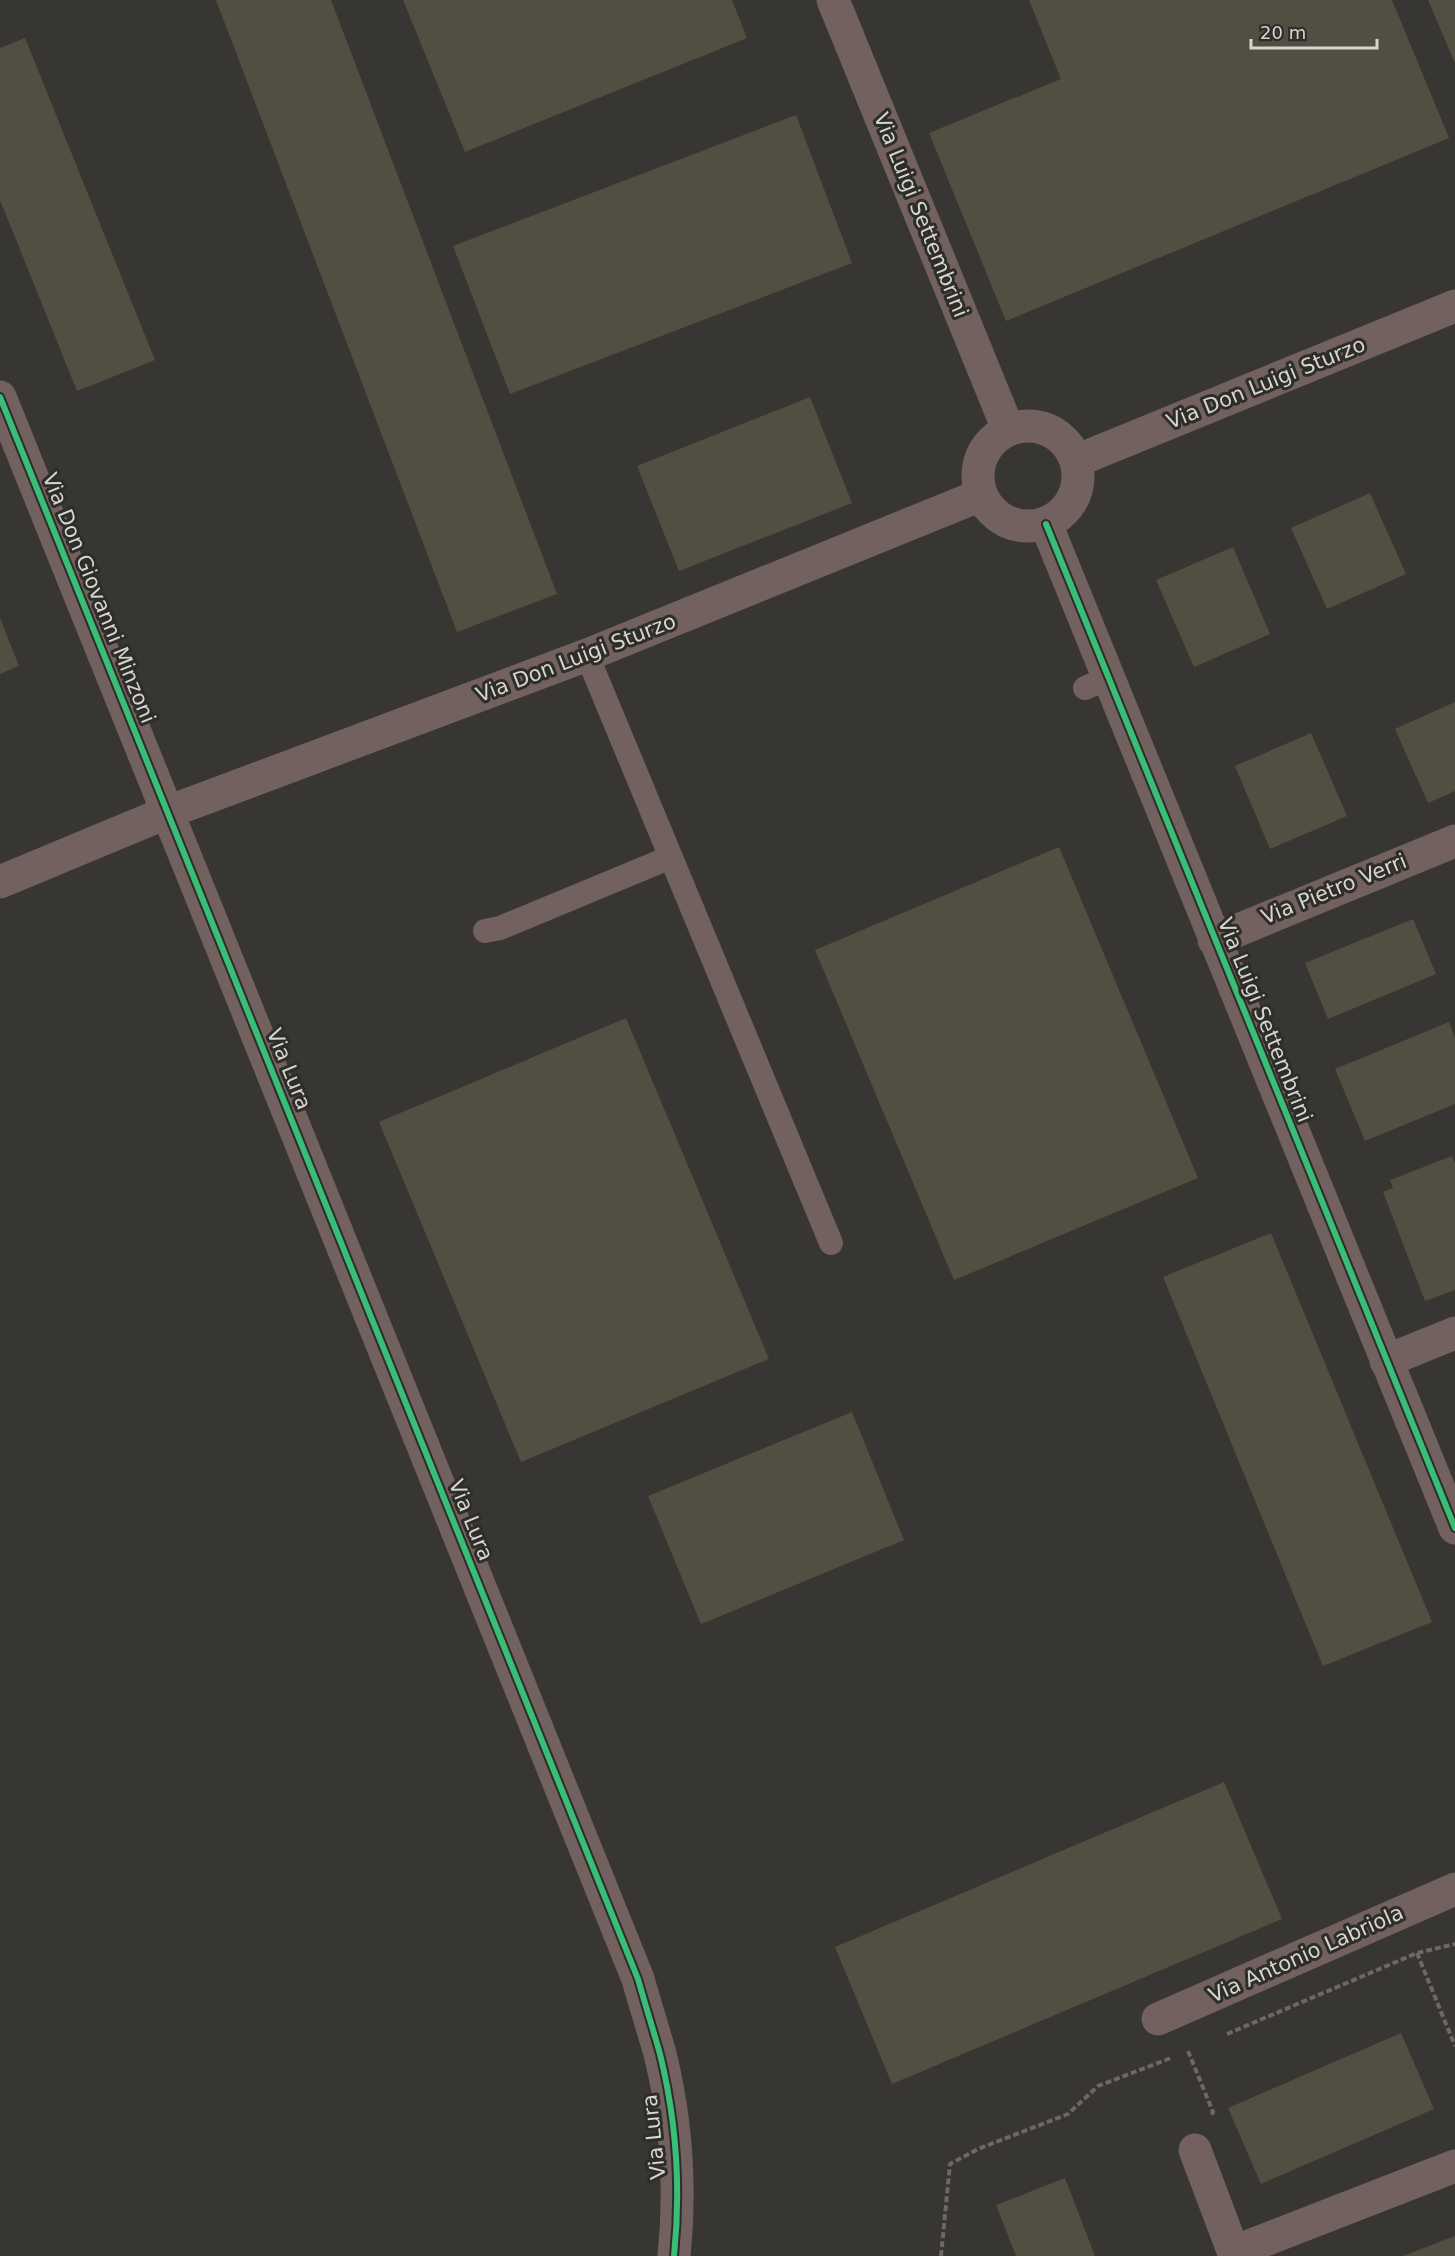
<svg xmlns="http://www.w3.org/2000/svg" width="1455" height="2256" font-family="'DejaVu Sans',sans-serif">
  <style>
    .building { fill: #524f42 }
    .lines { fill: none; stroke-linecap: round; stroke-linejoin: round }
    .path { stroke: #706663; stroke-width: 4; stroke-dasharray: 6 3; stroke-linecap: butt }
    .service { stroke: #72615e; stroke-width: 24 }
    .minor { stroke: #72615e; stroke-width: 33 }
    .cycleway-casing { stroke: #2e2d28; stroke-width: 10 }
    .cycleway { stroke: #3abd76; stroke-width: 6 }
    .labels { text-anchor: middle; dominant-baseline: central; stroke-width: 6; stroke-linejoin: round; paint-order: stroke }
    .street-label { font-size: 21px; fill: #d5d5d1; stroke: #2e2d28 }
  </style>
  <rect width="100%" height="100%" fill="#373633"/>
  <path class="building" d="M216 0H331L557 594 457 632Z
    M403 0H732L747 38 465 152Z
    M1029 0H1392L1449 138 1006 321 929 133 1061 79Z
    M1428 0H1455V63Z
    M25 38 155 360 77 391 0 200V48Z
    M796 115 852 263 510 394 453 246Z
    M810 397 852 503 679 571 637 466Z
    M1370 493 1406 574 1327 609 1291 528Z
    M1233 547 1270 634 1194 667 1156 580Z
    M0 618 19 666 0 674Z
    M1455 702V791L1428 803 1395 729Z
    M1311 733 1347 816 1270 849 1235 766Z
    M1059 847 1198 1178 954 1280 815 950Z
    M1413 919 1436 974 1328 1019 1305 963Z
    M626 1018 769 1359 521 1462 379 1122Z
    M1449 1022 1455 1038V1104L1365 1141 1335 1069Z
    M1452 1156 1455 1163V1290L1425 1301 1383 1192 1393 1188 1390 1180Z
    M1271 1233 1432 1622 1323 1666 1163 1277Z
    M852 1412 904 1540 701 1624 648 1496Z
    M1224 1782 1282 1919 892 2084 835 1947Z
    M1401 2033 1434 2109 1261 2184 1228 2108Z
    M1065 2178 1095 2256H1016L996 2205Z
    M1455 2236V2256H1403Z"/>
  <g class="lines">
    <path class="path" d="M1417 1953 1455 2046
      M1227 2034 1417 1953 1455 1944
      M1188 2051 1213 2112 1211 2116
      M941 2256 950 2164 978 2149 1068 2114 1098 2086 1171 2058"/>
    <path class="service" d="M587 655 831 1243
      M1085 688 1108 678
      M485 931 500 928 671 857"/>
    <path class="minor" d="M833 0 1008 429
      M0 397 638 1979C645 2004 653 2029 660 2054 676 2119 681 2189 674 2256
      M978 476a50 50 0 1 1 100 0a50 50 0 1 1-100 0Z
      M1076 461 1455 306
      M1046 524 1455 1528
      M0 882 168 812 587 655 981 495
      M1214 940 1455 841
      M1386 1361 1455 1333
      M1158 2019 1455 1889
      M1195 2150 1235 2256
      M1234 2252 1455 2166"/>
    <defs>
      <path id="cycleway" d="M0 397 638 1979C645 2004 653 2029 660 2054 676 2119 681 2189 674 2256
        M1046 524 1455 1528"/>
    </defs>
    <use href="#cycleway" class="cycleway-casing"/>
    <use href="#cycleway" class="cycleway"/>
  </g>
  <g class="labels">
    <g class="street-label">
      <text transform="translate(921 215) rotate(68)">Via Luigi Settembrini</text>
      <text transform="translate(1266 383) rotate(-22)">Via Don Luigi Sturzo</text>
      <text transform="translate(99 598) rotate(68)">Via Don Giovanni Minzoni</text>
      <text transform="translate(576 658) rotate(-21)">Via Don Luigi Sturzo</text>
      <text transform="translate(1334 889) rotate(-22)">Via Pietro Verri</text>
      <text transform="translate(1265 1020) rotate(68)">Via Luigi Settembrini</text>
      <text transform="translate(289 1069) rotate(68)">Via Lura</text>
      <text transform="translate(471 1520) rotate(68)">Via Lura</text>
      <text transform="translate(1306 1954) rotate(-24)">Via Antonio Labriola</text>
      <text transform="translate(654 2137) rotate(-96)">Via Lura</text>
    </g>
  </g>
  <path d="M1251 39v9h126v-9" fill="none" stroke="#d5d5d1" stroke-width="3"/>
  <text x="1260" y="39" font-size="18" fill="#d5d5d1" stroke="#2e2d28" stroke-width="4.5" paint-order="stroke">20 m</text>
</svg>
